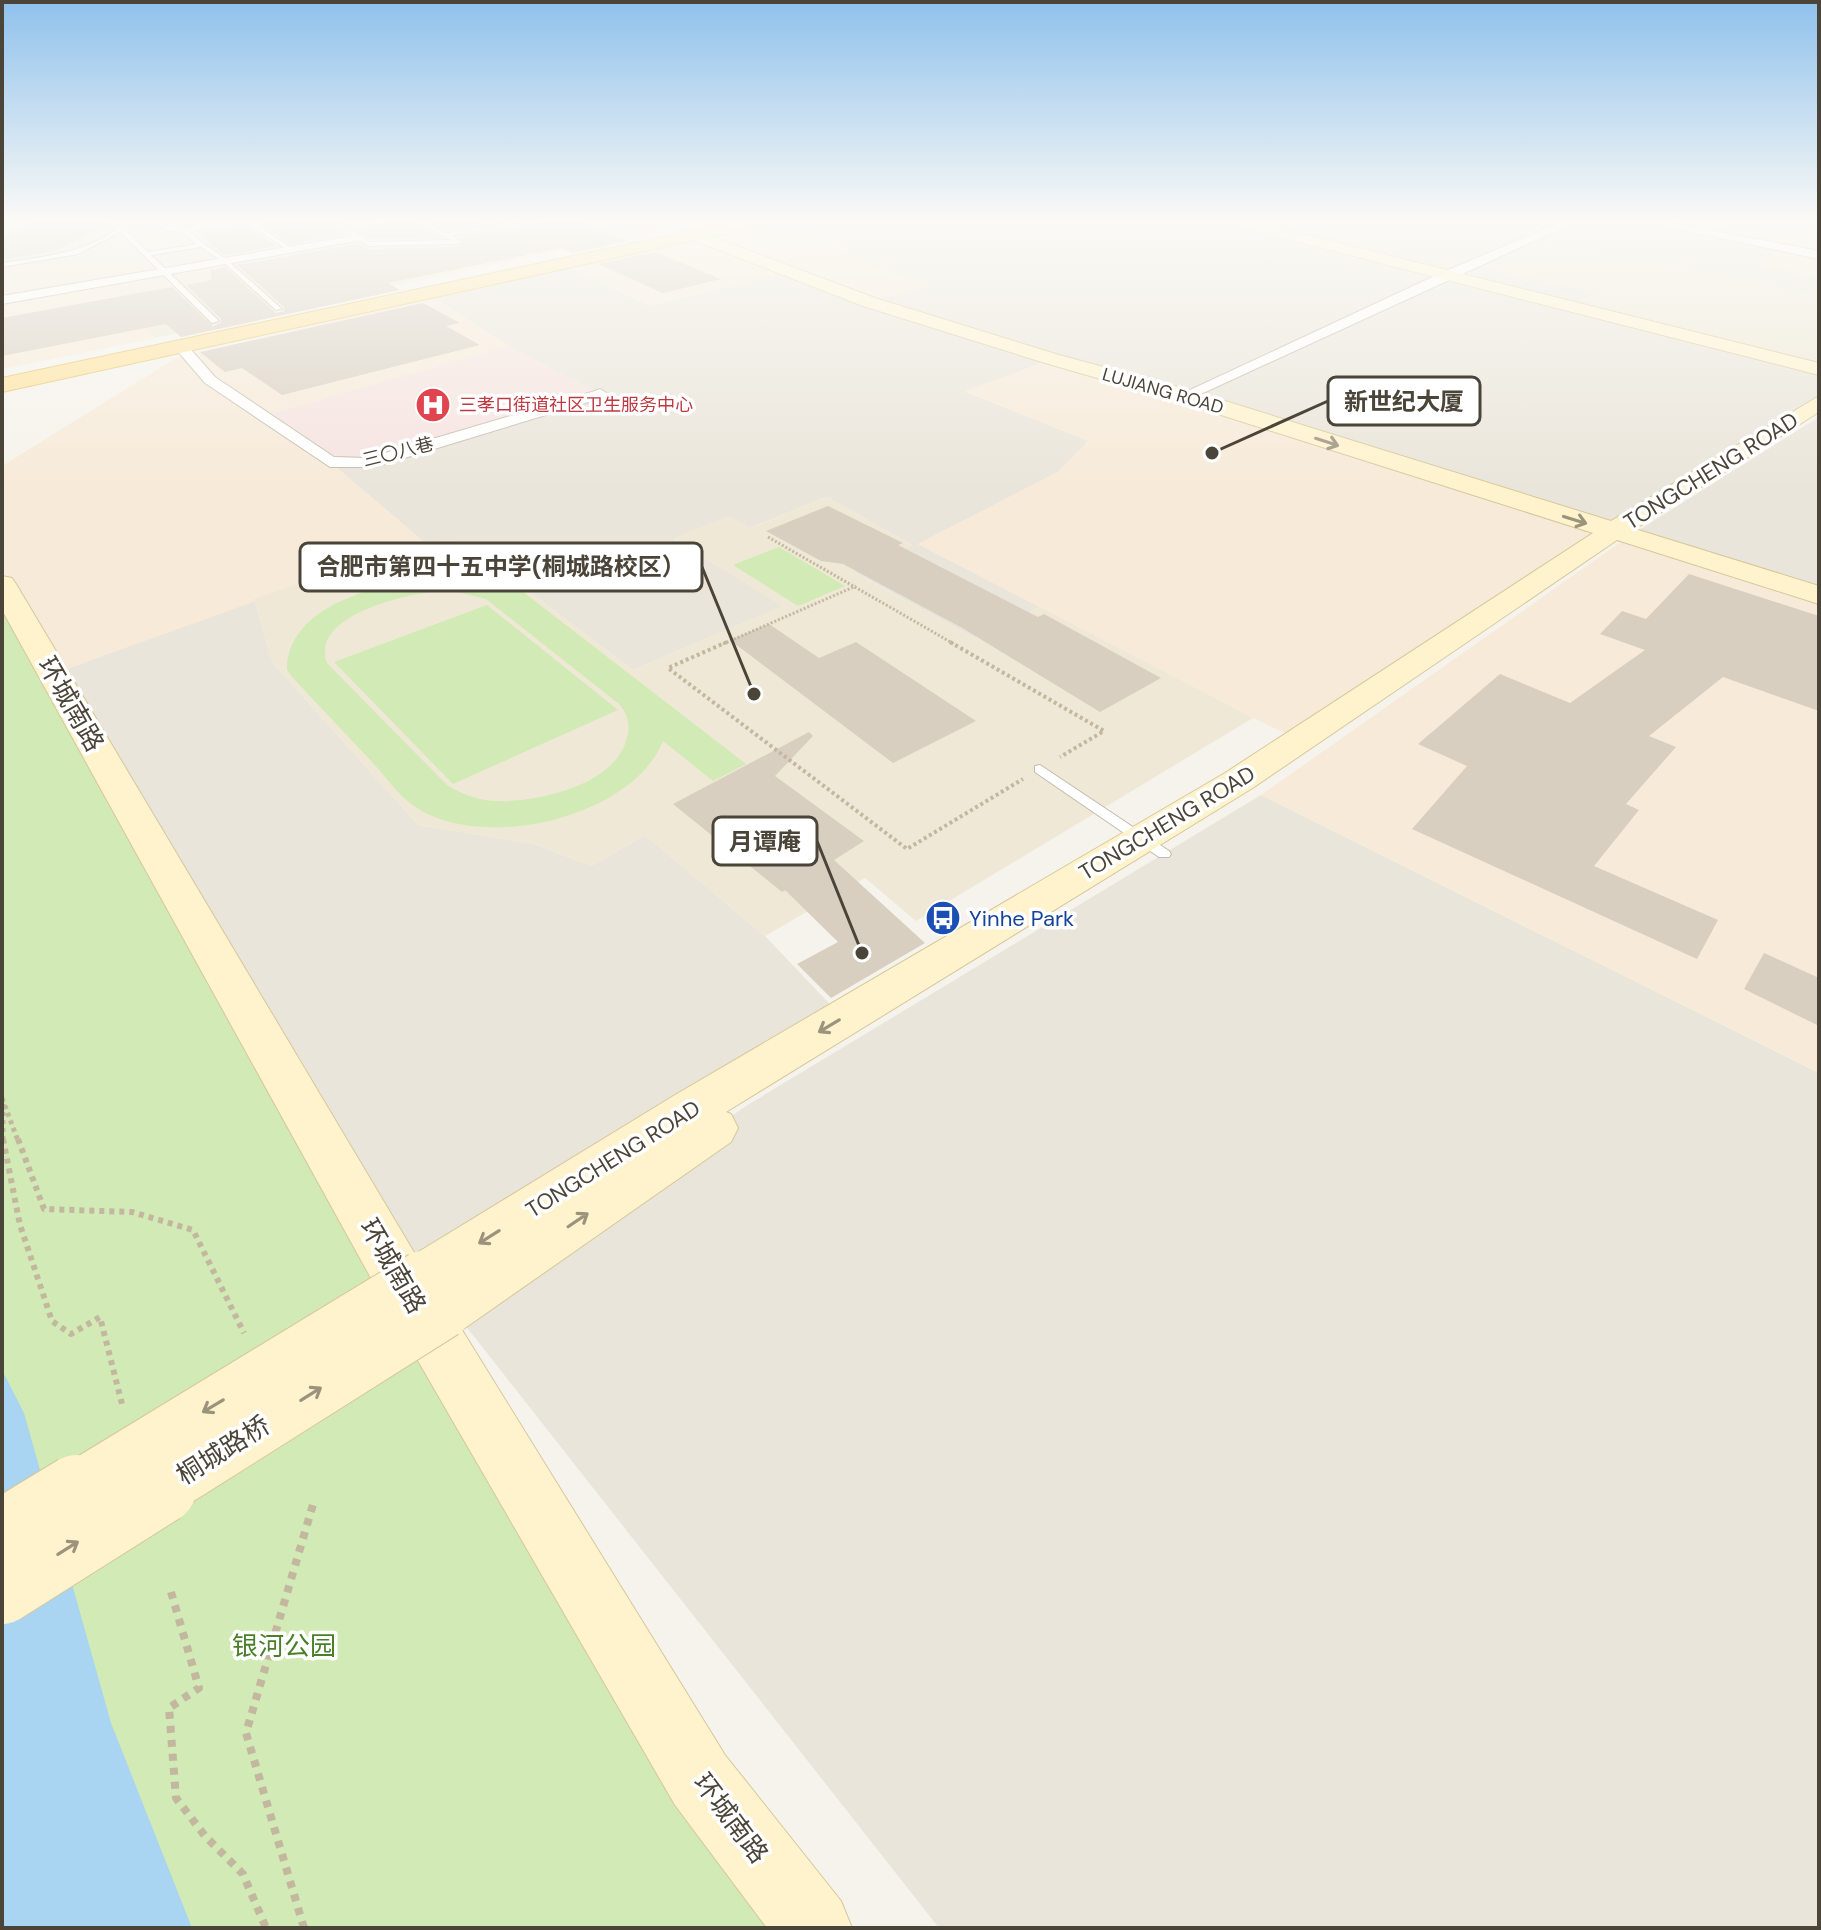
<svg xmlns="http://www.w3.org/2000/svg" width="1821" height="1930" font-family="'DM Sans','Noto Sans SC',sans-serif">
  <style>
    .residential { fill: #eae5da }
    .commercial { fill: #f7ead8 }
    .education { fill: #efe8d6 }
    .medical { fill: #f6e3e0 }
    .green { fill: #d2eab5; fill-rule: evenodd }
    .water { fill: #a9d4f2 }
    .building { fill: #d8cfc1 }
    .lines { fill: none; stroke-linecap: round; stroke-linejoin: round }
    .lane-casing { stroke: #c2bbae; stroke-width: 2 }
    .street-casing { stroke: #c2bbae; stroke-width: 2 }
    .secondary-casing { stroke: #d6c79b; stroke-width: 2 }
    .primary-casing { stroke: #e6c16a; stroke-width: 2 }
    .path-far4 { stroke: #c4b79f; stroke-width: 3; stroke-dasharray: 2 2; stroke-linecap: butt }
    .path-far3 { stroke: #c4b79f; stroke-width: 4; stroke-dasharray: 3 3; stroke-linecap: butt }
    .path-far2 { stroke: #c4b79f; stroke-width: 5; stroke-dasharray: 4 4; stroke-linecap: butt }
    .path-far1 { stroke: #c4b79f; stroke-width: 6; stroke-dasharray: 5 5; stroke-linecap: butt }
    .path { stroke: #c4b79f; stroke-width: 8; stroke-dasharray: 7 7; stroke-linecap: butt }
    .lane { fill: #fff; fill-rule: evenodd }
    .street { fill: #fff; fill-rule: evenodd }
    .secondary { fill: #fff3cd; fill-rule: evenodd }
    .primary { fill: #ffe39c; fill-rule: evenodd }
    .secondary-bridge-far1-casing { stroke: #d6c79b; stroke-width: 56; stroke-linecap: butt }
    .secondary-bridge-casing { stroke: #d6c79b; stroke-width: 70; stroke-linecap: butt }
    .secondary-bridge-far1 { stroke: #fff3cd; stroke-width: 54 }
    .secondary-bridge { stroke: #fff3cd; stroke-width: 68 }
    .oneway { stroke: #9c937c }
    .labels { text-anchor: middle; dominant-baseline: central; stroke-width: 7; stroke-linejoin: round; paint-order: stroke }
    .far-street-label { font-size: 18px; fill: #4b4439; stroke: #fff }
    .far-health-label { font-size: 18px; fill: #be3a42; stroke: #fff; text-anchor: start }
    .street-label { font-size: 22px; fill: #4b4439; stroke: #fff }
    .transit-label { font-size: 22px; fill: #164399; stroke: #fff; text-anchor: start }
    .near-street-label { font-size: 26px; fill: #4b4439; stroke: #fff }
    .near-park-label { font-size: 26px; fill: #4a7f2a; stroke: #fff }
    .leader { fill: none; stroke: #4b4439; stroke-width: 3 }
    .callout-dot { fill: #4b4439; stroke: #fff; stroke-width: 3 }
    .callout { fill: #fff; stroke: #4b4439; stroke-width: 3 }
    .callout-label { font-size: 24px; text-anchor: middle; font-weight: bold; fill: #4b4439 }
  </style>
  <rect width="100%" height="100%" fill="#f6f3ec"/>
  <path class="residential" d="M389 220H525L448 234 459 242 369 244 343 228Z
    M790 220H1575L1447 275 1819 369V403L1612 532 1052 359 966 392 1089 441 1058 472 918 544 1040 607 976 639 854 572 912 545 827 497 750 528 674 539 783 606 633 670 465 543 423 541 330 462 598 393 508 346 433 297 572 268 650 306 785 272 928 285 833 254 849 249 776 223Z
    M1631 220 1781 249 1760 265 1819 277V296L1533 241 1584 221Z
    M1478 265 1597 293 1576 304 1482 280 1465 271Z
    M1819 417V595L1628 537Z
    M254 599 273 663 418 825 535 844 591 866 645 835 765 936 843 1018 423 1278 67 669Z
    M1261 795 1819 1073V1928H939L454 1311 746 1106Z"/>
  <path class="commercial" d="M525 220H708L351 295 336 250 369 244 457 242 446 235Z
    M1641 220H1819V255Z
    M776 223 850 249 835 254 929 285 869 302 785 272 650 306 572 268Z
    M1781 249 1819 256V277L1759 265Z
    M106 282 155 338 2 369V300Z
    M433 297 508 346 265 416 330 462 423 541 67 669 2 570V466L176 358Z
    M1052 359 1612 532 1300 740 1253 718 918 544 1058 472 1088 441 965 391Z
    M1628 537 1819 595V1073L1261 795Z"/>
  <path class="education" d="M30 220H389L344 228 369 244 336 250 351 295 155 338 105 282 2 300V236Z
    M1533 241 1819 296V363L1576 304 1596 293 1478 265Z
    M827 497 912 545 855 573 976 639 1040 607 1253 718 916 921 865 878 765 936 645 835 591 866 535 844 418 825 273 663 254 599 423 541 452 540 465 543 633 670 782 606 673 538 730 516 751 528Z"/>
  <path class="medical" d="M508 346 600 394 369 463 330 462 264 416Z"/>
  <path class="green" d="M779 547 845 586 798 606 733 565Z
    M474 554 746 764 713 781 663 741C632 819 476 855 410 803 396 792 385 776 373 763 346 734 319 706 293 678L287 670C287 597 403 578 458 576L445 565ZM430 592H457L486 599 619 704C630 717 631 728 625 744 609 787 534 803 494 801 477 800 462 794 447 785L327 663C310 617 400 596 430 592Z
    M2 602 462 1413 841 1928H2Z
    M487 605 618 710 453 784 334 662Z"/>
  <path class="water" d="M2 1370 24 1413 111 1723 192 1928H2Z"/>
  <path class="building" d="M36 220H117L52 252 2 260V237Z
    M273 220H364L337 226 344 234 290 244 260 222Z
    M395 220H408L439 237 371 239 356 230Z
    M426 220H480L481 224 446 230Z
    M556 220H576L628 241 572 253 561 248 388 283 400 290 181 337 166 324 2 356V318L172 287 213 326 221 323V319L186 285 212 280 210 270 225 267 276 313 284 311V307L237 265 359 244 369 249 459 247 464 240 460 237Z
    M245 225 276 246 225 255 205 240 203 232Z
    M655 252 721 279 663 293 598 264Z
    M423 303 460 323 446 326 480 345 282 395 242 368 225 372 200 352Z
    M828 506 903 543 898 545 1038 617 1044 614 1161 678 1100 712 964 629 843 564 821 561 766 531Z
    M1689 574 1819 616V711L1723 677 1649 736 1676 747 1626 804 1639 810 1594 866 1718 920 1697 959 1412 829 1467 766 1418 744 1500 674 1570 703 1645 650 1600 634 1622 611 1646 619Z
    M769 624 819 658 856 642 976 721 893 763 730 640Z
    M809 732 813 736 775 776 864 841 834 860 925 943 831 998 797 964 838 942 785 890 782 892 673 804Z
    M1764 953 1819 978V1026L1744 989Z"/>
  <g class="lines">
    <defs>
      <path id="lane" d="M127 220H133L126 227 171 226 126 230 148 252 197 244 179 230 184 229 227 260 282 309 276 310 223 262 201 247 151 255 219 321 212 323 120 232 78 254 2 267V263C46 256 94 253 127 220Z
        M244 220H251L294 250 289 251Z
        M379 220H392L348 229 370 242 451 240 411 220H419L446 233 528 220 451 236 461 241 459 244 369 246 340 228Z
        M1040 765 1169 851 1171 854 1169 857H1159L1035 772V766Z"/>
      <path id="street" d="M176 220H190L181 226C196 227 203 220 215 220L217 223 189 233 164 230V226Z
        M664 220H678L689 226 683 229Z
        M1566 220H1580L1190 399 1185 401 1177 396 1441 273Z
        M1636 220H1658L1819 251V259Z
        M358 235 364 238 362 240 2 304V296Z
        M181 343 186 344 215 377 334 457 368 458 595 391 600 389 608 394 605 397 375 467H330L205 383 174 347Z"/>
      <path id="secondary" d="M1221 220H1247L1819 363V375L1224 223Z
        M694 230 875 298 1059 355 1193 391 1611 521 1819 396V412L1635 529 1819 586V604L1617 540 1251 789 726 1112 731 1114 738 1128 731 1142 462 1330 725 1755 841 1901 852 1928H767L675 1805 388 1309 2 610V576L12 578 16 584 415 1254 675 1095 1225 773 1593 533 1177 401 1045 363 863 306 688 238 686 235Z"/>
      <path id="primary" d="M742 220H772L764 225 2 392V378Z"/>
    </defs>
    <use href="#lane" class="lane-casing"/>
    <use href="#street" class="street-casing"/>
    <use href="#secondary" class="secondary-casing"/>
    <use href="#primary" class="primary-casing"/>
    <path class="path-far4" d="M768 537 954 644
      M723 644 856 586"/>
    <path class="path-far3" d="M727 642 668 668 907 849 1023 779
      M950 642 1104 731 1060 757"/>
    <path class="path-far2" d="M2 1098 18 1141
      M3 1104V1141"/>
    <path class="path-far1" d="M3 1139 20 1225 52 1321 71 1334 100 1317 122 1404
      M18 1139 44 1209 132 1212 193 1230 244 1333"/>
    <path class="path" d="M171 1592 199 1688 169 1708 176 1798 205 1836 243 1874 266 1928
      M304 1928 246 1733 314 1501"/>
    <use href="#lane" class="lane"/>
    <use href="#street" class="street"/>
    <use href="#secondary" class="secondary"/>
    <use href="#primary" class="primary"/>
    <defs>
      <path id="secondary-bridge-far1" d="M73 1491 423 1278
        M159 1491 444 1311"/>
      <path id="secondary-bridge" d="M2 1534 76 1489
        M2 1590 162 1489"/>
    </defs>
    <use href="#secondary-bridge-far1" class="secondary-bridge-far1-casing"/>
    <use href="#secondary-bridge" class="secondary-bridge-casing"/>
    <use href="#secondary-bridge-far1" class="secondary-bridge-far1"/>
    <use href="#secondary-bridge" class="secondary-bridge"/>
  </g>
  <defs><path id="oneway-shaft" d="M-6 0H5M1.5-3L5.5 0L1.5 3" fill="none" stroke-width="1.6" stroke-linecap="round" stroke-linejoin="round" transform="scale(2)"/></defs>
  <g class="oneway">
    <use href="#oneway-shaft" transform="translate(1327 442) rotate(18)"/>
    <use href="#oneway-shaft" transform="translate(1575 520) rotate(17)"/>
    <use href="#oneway-shaft" transform="translate(829 1026) rotate(149)"/>
    <use href="#oneway-shaft" transform="translate(578 1220) rotate(-34)"/>
    <use href="#oneway-shaft" transform="translate(489 1237) rotate(148)"/>
    <use href="#oneway-shaft" transform="translate(311 1394) rotate(-32)"/>
    <use href="#oneway-shaft" transform="translate(213 1406) rotate(149)"/>
    <use href="#oneway-shaft" transform="translate(68 1548) rotate(-32)"/>
  </g>
  <linearGradient id="sky" x2="0" y2="1"><stop stop-color="#8fc1ec"/><stop offset="0.45" stop-color="#fbfaf6"/><stop offset="1" stop-color="#fbfaf6" stop-opacity="0"/></linearGradient>
  <rect width="1821" height="490" fill="url(#sky)"/>
  <defs>
    <symbol id="hospital-disc" viewBox="-11 -11 22 22"><circle r="9.5" fill="#e0444e" stroke="#fff"/><path d="M-5-5h3v3.5h4V-5h3V5h-3V1.5h-4V5h-3Z" fill="#fff"/></symbol>
    <symbol id="bus-disc" viewBox="-11 -11 22 22"><circle r="9.5" fill="#1a4fb4" stroke="#fff"/><path d="M-5-6H5V4H4V6H2V4H-2V6H-4V4H-5ZM-3.5-4V0h7V-4ZM-3.5 1.2v1.5H-2V1.2ZM2 1.2v1.5H3.5V1.2Z" fill="#fff"/></symbol>
  </defs>
  <g fill-rule="evenodd">
    <use href="#hospital-disc" x="413" y="385" width="40" height="40"/>
    <use href="#bus-disc" x="923" y="898" width="40" height="40"/>
  </g>
  <g class="labels">
    <g class="far-street-label">
      <text transform="translate(1163 391) rotate(16)">LUJIANG ROAD</text>
      <text transform="translate(398 452) rotate(-14)">三〇八巷</text>
    </g>
    <g class="far-health-label">
      <text x="459" y="405">三孝口街道社区卫生服务中心</text>
    </g>
    <g class="street-label">
      <text transform="translate(1711 471) rotate(-32)">TONGCHENG ROAD</text>
      <text transform="translate(1167 823) rotate(-31)">TONGCHENG ROAD</text>
      <text transform="translate(613 1159) rotate(-32)">TONGCHENG ROAD</text>
    </g>
    <g class="transit-label">
      <text x="969" y="918">Yinhe Park</text>
    </g>
    <g class="near-street-label">
      <text transform="translate(71 704) rotate(60)">环城南路</text>
      <text transform="translate(393 1266) rotate(60)">环城南路</text>
      <text transform="translate(223 1450) rotate(-32)">桐城路桥</text>
      <text transform="translate(731 1818) rotate(53)">环城南路</text>
    </g>
    <g class="near-park-label">
      <text x="284" y="1646">银河公园</text>
    </g>
  </g>
  <path class="leader" d="M1212 453L1328 401M754 694L702 567M862 953L817 841"/>
  <g class="callout-dot">
    <circle cx="1212" cy="453" r="8"/>
    <circle cx="754" cy="694" r="8"/>
    <circle cx="862" cy="953" r="8"/>
  </g>
  <g class="callout">
    <rect x="1328" y="377" width="152" height="48" rx="8"/>
    <rect x="300" y="543" width="402" height="48" rx="8"/>
    <rect x="713" y="817" width="104" height="48" rx="8"/>
  </g>
  <g class="callout-label">
    <text x="1404" y="410">新世纪大厦</text>
    <text x="501" y="575">合肥市第四十五中学(桐城路校区）</text>
    <text x="765" y="850">月谭庵</text>
  </g>
  <rect width="1821" height="1930" fill="none" stroke="#4b4439" stroke-width="8"/>
</svg>
